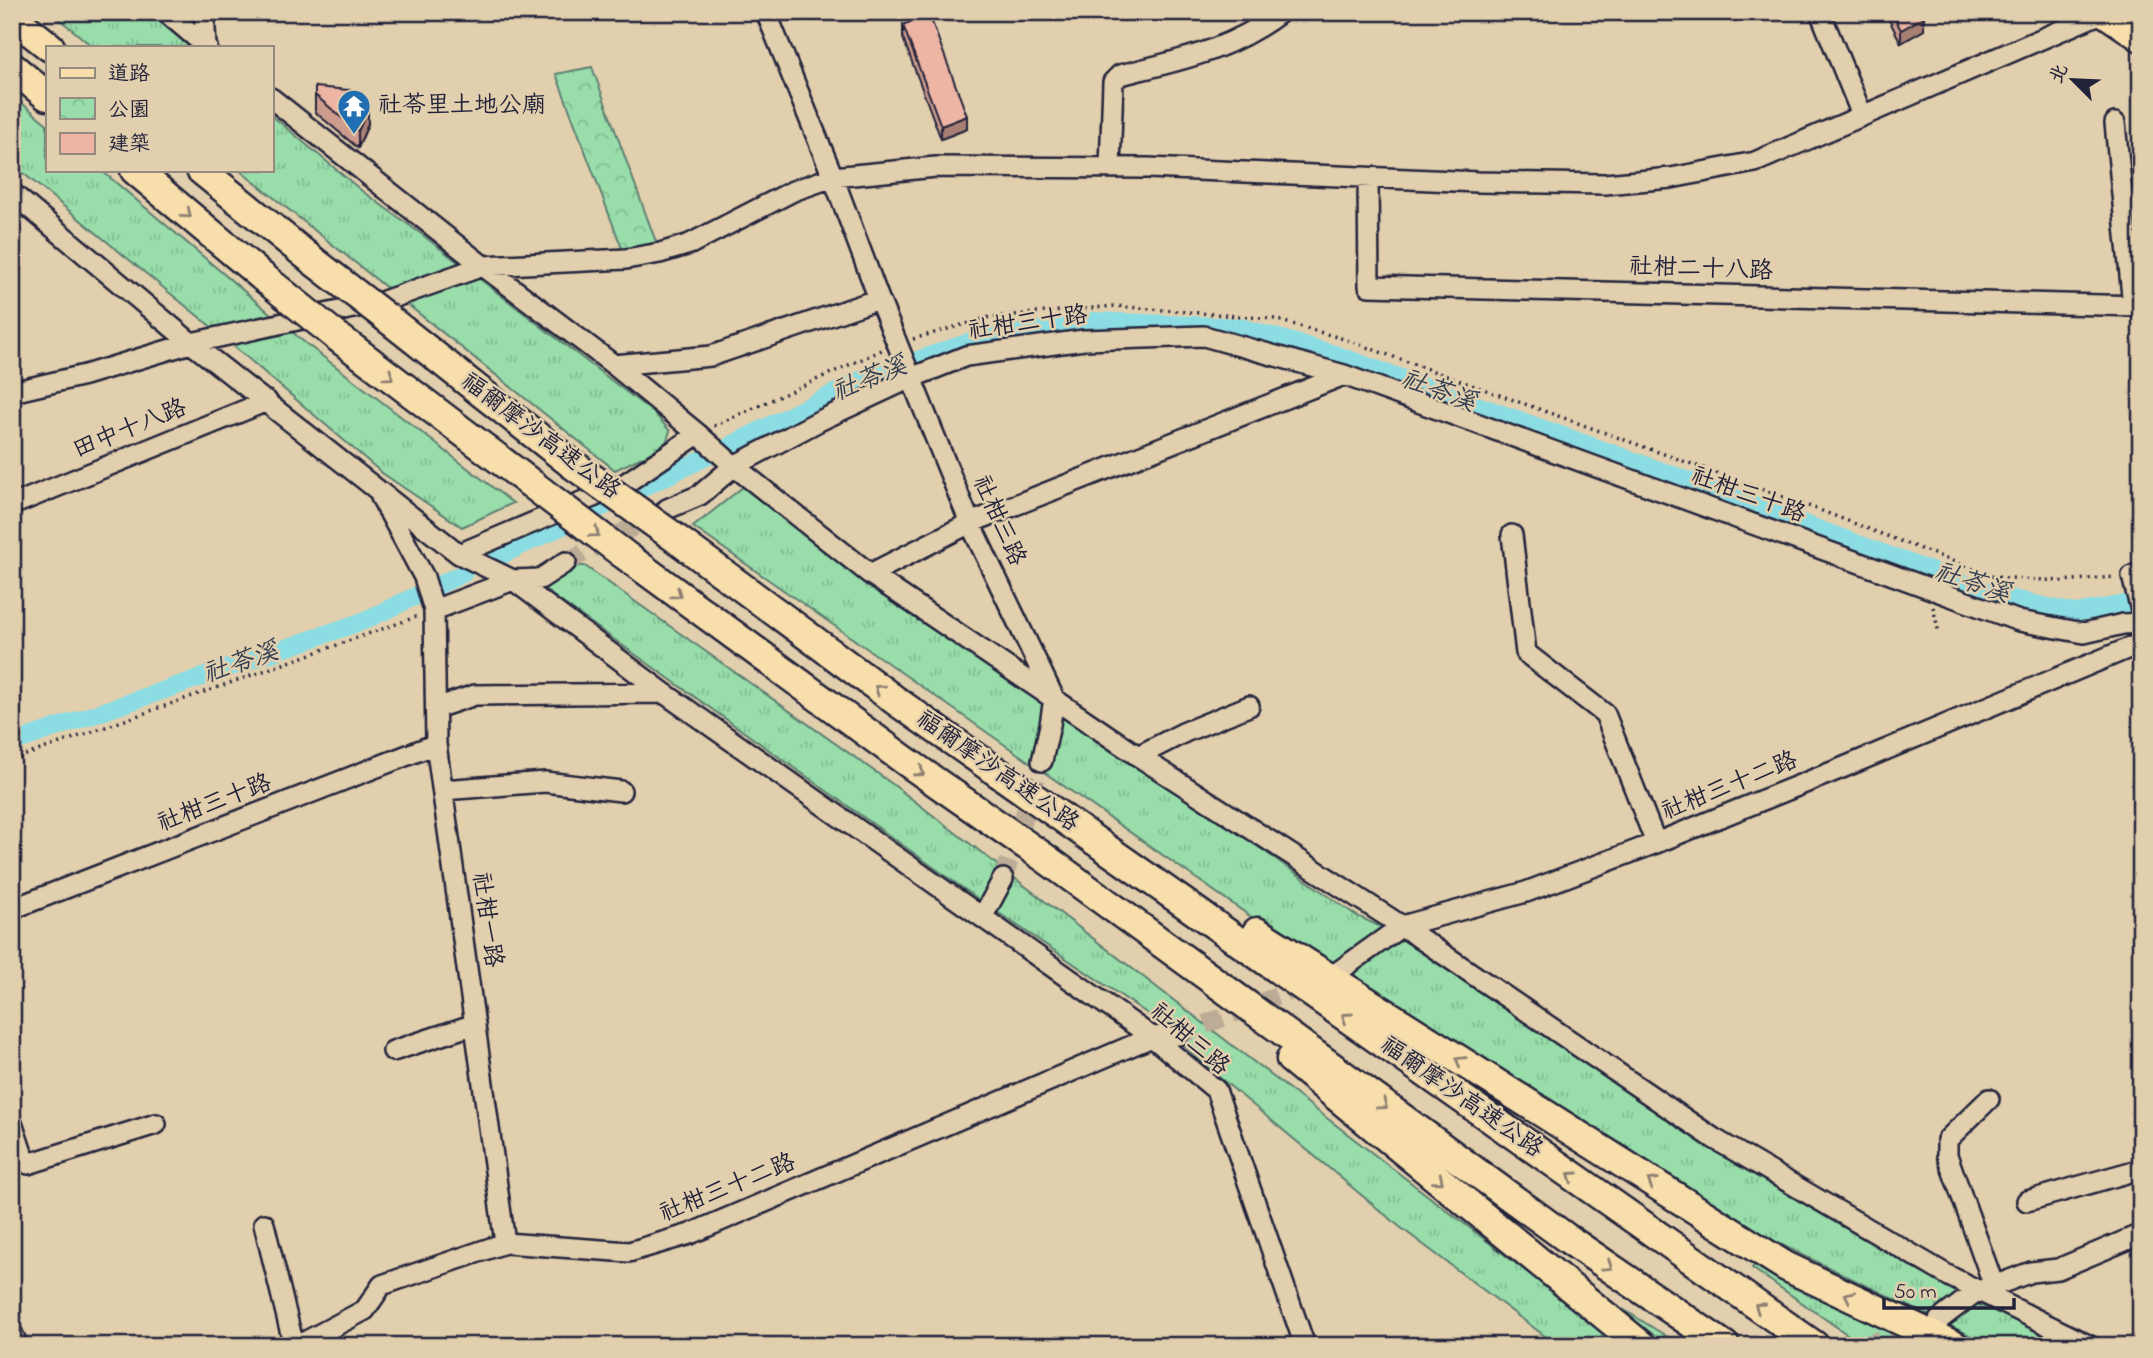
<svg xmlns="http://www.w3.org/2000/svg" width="2153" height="1358" font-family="'Indie Flower','LXGW WenKai TC',sans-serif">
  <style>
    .grass { fill: url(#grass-tufts); stroke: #5d8072; stroke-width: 2 }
    .park { fill: url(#park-crowns); stroke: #5d8072; stroke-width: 2 }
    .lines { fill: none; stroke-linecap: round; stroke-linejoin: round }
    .canal { stroke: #8cdde3; stroke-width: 18 }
    .minor-tunnel { stroke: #bcac96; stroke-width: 19; stroke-dasharray: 19 10; stroke-linecap: butt }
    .minor-casing { stroke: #22223b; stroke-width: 24 }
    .major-casing { stroke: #22223b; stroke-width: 28 }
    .highway-casing { stroke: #22223b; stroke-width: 33 }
    .path { stroke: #22223b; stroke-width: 3.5; stroke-dasharray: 2 5; stroke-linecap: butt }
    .minor { stroke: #e2cfad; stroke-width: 19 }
    .major { stroke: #f8deab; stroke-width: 23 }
    .highway { stroke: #f8deab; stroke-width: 28 }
    .highway-bridge-casing { stroke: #22223b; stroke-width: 33; stroke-linecap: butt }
    .highway-bridge { stroke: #f8deab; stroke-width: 28 }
    .wall { fill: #cd9c8d; stroke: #22223b; stroke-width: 2 }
    .shaded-wall { fill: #a77f73; stroke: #22223b; stroke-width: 2 }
    .building { fill: #eeb5a4; stroke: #22223b; stroke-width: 2 }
    .oneway { stroke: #8d8073 }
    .labels { text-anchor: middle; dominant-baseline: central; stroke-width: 5; stroke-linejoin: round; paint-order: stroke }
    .poi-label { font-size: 24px; fill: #22223b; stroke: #e2cfad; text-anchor: start }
    .street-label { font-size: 24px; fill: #22223b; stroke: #e2cfad }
    .water-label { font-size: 26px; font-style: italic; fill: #323e54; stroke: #e2cfad }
  </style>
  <defs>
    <pattern id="grass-tufts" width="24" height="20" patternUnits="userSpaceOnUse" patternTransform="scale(1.75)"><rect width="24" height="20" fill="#98ddaa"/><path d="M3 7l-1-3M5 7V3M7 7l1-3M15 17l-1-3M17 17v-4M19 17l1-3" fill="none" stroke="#83bd93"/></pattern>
    <pattern id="park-crowns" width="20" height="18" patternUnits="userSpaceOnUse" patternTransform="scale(1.75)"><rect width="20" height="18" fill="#98ddaa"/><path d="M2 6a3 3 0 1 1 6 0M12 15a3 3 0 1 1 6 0" fill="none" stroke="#83bd93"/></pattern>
  </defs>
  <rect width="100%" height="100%" fill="#e2cfad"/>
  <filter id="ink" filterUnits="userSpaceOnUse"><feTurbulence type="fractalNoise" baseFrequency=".0143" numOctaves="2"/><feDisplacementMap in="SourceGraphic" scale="14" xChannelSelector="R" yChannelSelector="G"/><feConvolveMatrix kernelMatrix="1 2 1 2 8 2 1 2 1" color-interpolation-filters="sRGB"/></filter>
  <g filter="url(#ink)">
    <path class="grass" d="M51 12H148L190 47H93Z
      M12 95 47 124V170H101L304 342 513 503 462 527 382 473 209 325 12 164Z
      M271 115 362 191 420 233 655 414 670 431 665 446 615 470 239 170H271Z
      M744 486 871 587 1069 714 1357 916 1405 938 1954 1286 1976 1304 2003 1315 2067 1346H1992L1701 1206 1413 1030 693 527Z
      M556 566H585L891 783 1561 1298 1618 1346H1558L1400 1227 1213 1072 1151 1016 981 901 535 583Z
      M1756 1263 1926 1346H1864L1752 1268Z
      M1623 1309 1682 1346H1656Z"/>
    <path class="park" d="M592 67 660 253 626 259 556 74Z"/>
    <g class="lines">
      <path class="canal" d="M731 445 860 380 972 341 1095 321 1240 327 1334 354 1673 475 1995 595 2075 613 2141 601
        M498 557 711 455
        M12 743 363 621 464 573"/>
      <path class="minor-tunnel" d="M566 562 658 514
        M1003 879 1042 761
        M1178 1035 1311 983
        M1863 1346 1921 1326"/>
      <defs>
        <path id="minor" d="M166 12 207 47
          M204 12 206 46
          M766 12 833 177 879 299 970 523 1054 698 1050 725 1042 761
          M1820 12 1862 115
          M271 98 483 266 614 365 698 434 734 466 870 574 1138 756 1402 926 1713 1138 1949 1276 2090 1346
          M2115 123 2133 306
          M1110 168 1113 82 1120 75C1180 60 1230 51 1281 12
          M1368 178 1369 286 2141 306
          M12 193 191 343 459 554 513 580 664 693 1152 1037 1216 1090 1305 1346
          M614 365 711 356 879 299
          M12 392 85 375 191 343 381 302 483 266 626 259 660 253 690 244 793 191 833 177 936 167 1148 168 1478 182 1605 184 1671 178 1755 162 2104 12
          M381 497 424 577 434 610 436 744 505 1243
          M12 505 267 401
          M667 509 700 495 734 466 819 421 911 378 966 356 1084 340 1204 336 1344 375 2019 621 2084 633 2123 624 2141 623
          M1512 535 1526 653 1605 714 1656 843
          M459 554 626 483 698 434
          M2141 573 2132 576 2141 610
          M870 574 970 523 1344 375
          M434 610 513 580 540 579 566 562
          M436 708 475 695 664 693
          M1138 756 1185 732 1249 706
          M443 790 545 782 621 791
          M12 909 436 744
          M983 916 1003 879
          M1339 971 1402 926 1526 892 1656 843 1842 768 2141 643
          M393 1051 475 1024
          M1989 1099 1947 1140V1155L1994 1286
          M12 1123 22 1153
          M12 1157 22 1153 28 1164 156 1124
          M2027 1201 2141 1169
          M264 1224 294 1346
          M1939 1320 1977 1291 1994 1286 2031 1272 2058 1269 2141 1234
          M12 1333 18 1346
          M297 1346 365 1310 382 1285 505 1243 629 1252 690 1234 1152 1037 1178 1035"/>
        <path id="major" d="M2100 12 2141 40"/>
        <path id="highway" d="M12 17 50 47
          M12 67 47 96
          M135 170 264 278
          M201 170 312 260
          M387 318 572 464
          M335 335 529 482
          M667 532 896 701 1815 1346
          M622 553 907 762 1045 858 1568 1239 1725 1346
          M1257 932 1785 1266 1955 1346
          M1291 1059 1642 1346"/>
      </defs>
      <use href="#minor" class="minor-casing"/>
      <use href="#major" class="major-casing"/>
      <use href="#highway" class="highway-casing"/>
      <path class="path" d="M913 339 990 317 1115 306 1274 319 1344 339 1814 508 1994 577 2061 581 2116 577
        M714 426 882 350
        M1933 607 1939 633
        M12 760 416 617"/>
      <use href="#minor" class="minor"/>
      <use href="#major" class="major"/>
      <use href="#highway" class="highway"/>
      <defs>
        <path id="highway-bridge" d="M312 260 387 318
          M264 278 335 335
          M572 464 667 532
          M529 482 622 553"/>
      </defs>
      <use href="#highway-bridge" class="highway-bridge-casing"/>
      <use href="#highway-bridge" class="highway-bridge"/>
    </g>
    <path class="wall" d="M1885 12H1922L1924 30 1901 43Z
      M903 25 967 129 941 139 903 38Z
      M315 87 368 124 358 148 315 112Z"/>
    <path class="shaded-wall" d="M1924 17V30L1901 43V30Z
      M368 107V124L358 148V131Z
      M967 116V129L941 139V126Z"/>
    <path class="building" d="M1891 12H1922L1924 17 1901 30Z
      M929 14 967 116 941 126 903 25Z
      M315 87 360 91 368 107 358 131 315 95Z"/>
    <defs><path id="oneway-chevron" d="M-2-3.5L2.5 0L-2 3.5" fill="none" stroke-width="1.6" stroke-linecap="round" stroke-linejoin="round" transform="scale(1.75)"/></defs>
    <g class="oneway">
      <use href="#oneway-chevron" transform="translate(187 214) rotate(40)"/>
      <use href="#oneway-chevron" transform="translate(389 376) rotate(37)"/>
      <use href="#oneway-chevron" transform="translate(595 533) rotate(37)"/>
      <use href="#oneway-chevron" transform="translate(677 594) rotate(36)"/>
      <use href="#oneway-chevron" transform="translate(879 689) rotate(-144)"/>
      <use href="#oneway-chevron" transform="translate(920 772) rotate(35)"/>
      <use href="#oneway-chevron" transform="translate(1346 1017) rotate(-145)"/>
      <use href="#oneway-chevron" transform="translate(1460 1061) rotate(-148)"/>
      <use href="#oneway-chevron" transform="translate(1383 1105) rotate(36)"/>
      <use href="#oneway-chevron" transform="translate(1572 1176) rotate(-145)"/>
      <use href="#oneway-chevron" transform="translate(1439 1180) rotate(39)"/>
      <use href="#oneway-chevron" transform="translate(1652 1182) rotate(-148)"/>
      <use href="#oneway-chevron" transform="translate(1608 1266) rotate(34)"/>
      <use href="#oneway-chevron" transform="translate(1849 1296) rotate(-155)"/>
      <use href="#oneway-chevron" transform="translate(1759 1307) rotate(-145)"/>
    </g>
  </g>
  <defs>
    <symbol id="temple-pin" viewBox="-11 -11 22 30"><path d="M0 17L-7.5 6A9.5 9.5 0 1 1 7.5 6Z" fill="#1f6fb2" stroke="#e2cfad"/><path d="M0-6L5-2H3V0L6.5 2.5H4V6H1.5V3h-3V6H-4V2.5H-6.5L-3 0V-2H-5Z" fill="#fff"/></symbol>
  </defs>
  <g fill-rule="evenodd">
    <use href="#temple-pin" x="335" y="87" width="38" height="52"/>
  </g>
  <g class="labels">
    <g class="poi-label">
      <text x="378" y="106">社苓里土地公廟</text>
    </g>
    <g class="street-label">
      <text transform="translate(1701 270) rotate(2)">社柑二十八路</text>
      <text transform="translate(1028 324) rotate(-8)">社柑三十路</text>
      <text transform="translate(130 430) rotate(-22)">田中十八路</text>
      <text transform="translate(540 437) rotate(37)">福爾摩沙高速公路</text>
      <text transform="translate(1748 496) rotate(20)">社柑三十路</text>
      <text transform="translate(998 521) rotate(66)">社柑三路</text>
      <text transform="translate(997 772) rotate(35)">福爾摩沙高速公路</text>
      <text transform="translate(1730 787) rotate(-22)">社柑三十二路</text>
      <text transform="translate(215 804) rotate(-21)">社柑三十路</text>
      <text transform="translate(486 920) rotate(82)">社柑一路</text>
      <text transform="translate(1189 1040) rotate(41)">社柑三路</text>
      <text transform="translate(1461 1098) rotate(35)">福爾摩沙高速公路</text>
      <text transform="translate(728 1189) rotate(-22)">社柑三十二路</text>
    </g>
    <g class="water-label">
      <text transform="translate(870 380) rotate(-22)">社苓溪</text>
      <text transform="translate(1438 392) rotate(20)">社苓溪</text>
      <text transform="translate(1972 584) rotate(18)">社苓溪</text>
      <text transform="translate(241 664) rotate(-19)">社苓溪</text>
    </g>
  </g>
  <rect width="2153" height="1358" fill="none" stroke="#e2cfad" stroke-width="42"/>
  <rect x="21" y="21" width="2111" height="1316" fill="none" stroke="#22223b" stroke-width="2.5" filter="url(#ink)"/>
  <rect x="46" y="46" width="228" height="126" fill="#e2cfad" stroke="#958a7f" stroke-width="2"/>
  <rect x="60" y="68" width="35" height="10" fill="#f8deab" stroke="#958a7f" stroke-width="2"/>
  <text x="108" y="80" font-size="21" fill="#22223b">道路</text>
  <rect x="60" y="98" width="35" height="21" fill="url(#park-crowns)" stroke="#958a7f" stroke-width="2"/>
  <text x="108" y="116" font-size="21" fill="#22223b">公園</text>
  <rect x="60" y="133" width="35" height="21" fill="#eeb5a4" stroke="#958a7f" stroke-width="2"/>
  <text x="108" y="150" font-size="21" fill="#22223b">建築</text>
  <g transform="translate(2073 80) rotate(294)" stroke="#e2cfad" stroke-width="5" paint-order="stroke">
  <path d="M0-5L12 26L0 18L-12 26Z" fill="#22223b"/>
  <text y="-10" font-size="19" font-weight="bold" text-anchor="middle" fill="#22223b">北</text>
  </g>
  <path d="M1884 1298v10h130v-10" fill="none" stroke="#22223b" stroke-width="3.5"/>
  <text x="1894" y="1298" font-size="21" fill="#22223b" stroke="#e2cfad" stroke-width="5" paint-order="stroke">50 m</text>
</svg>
